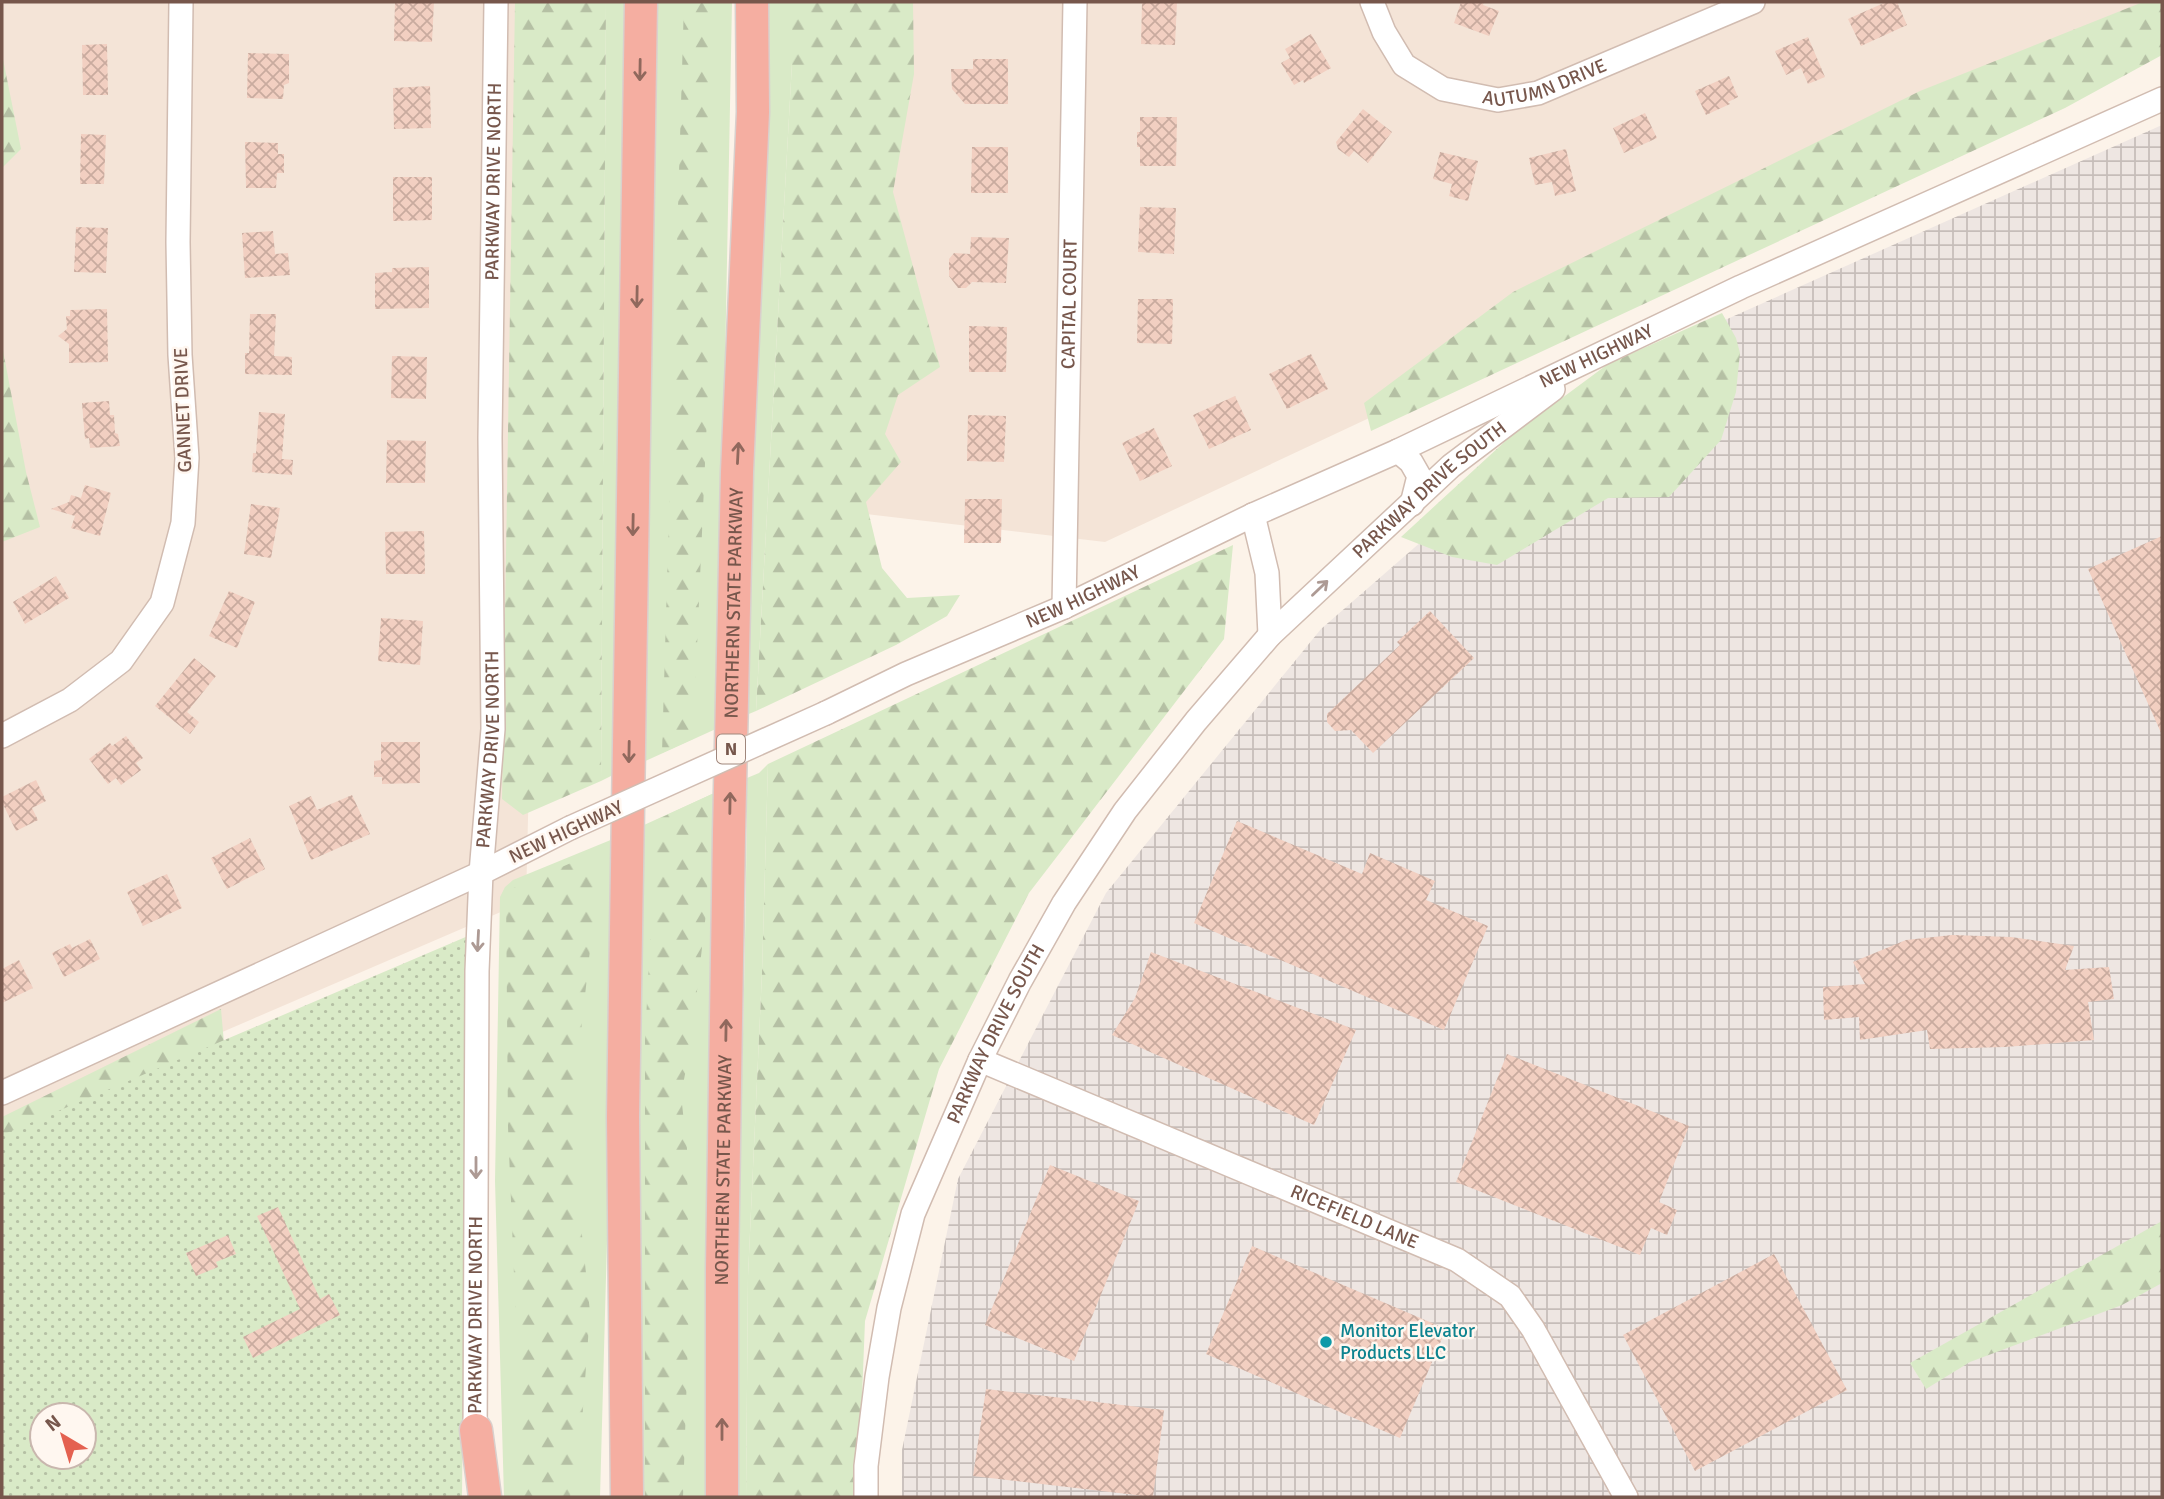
<svg xmlns="http://www.w3.org/2000/svg" width="2164" height="1499" font-family="Signika,sans-serif">
  <style>
    .residential { fill: #f4e4d7 }
    .industrial { fill: url(#industrial-grid) }
    .green { fill: #d9eac7 }
    .forest { fill: url(#forest-firs) }
    .park { fill: url(#park-dots); fill-rule: evenodd }
    .building { fill: url(#building-cross-hatch) }
    .lines { fill: none; stroke-linecap: round; stroke-linejoin: round }
    .minor-casing { stroke: #d1bcb1; stroke-width: 26 }
    .highway-casing { stroke: #d9d0cd; stroke-width: 35 }
    .minor { stroke: #fff; stroke-width: 23 }
    .highway { stroke: #f5aea1; stroke-width: 32 }
    .minor-bridge-casing { stroke: #d1bcb1; stroke-width: 26; stroke-linecap: butt }
    .minor-bridge { stroke: #fff; stroke-width: 23 }
    .oneway { stroke: #90685d }
    .oneway2 { stroke: #ad9a94 }
    .culture-dot { fill: #0f9aa8; stroke: #fff7f0; stroke-width: 2.5 }
    .labels { text-anchor: middle; dominant-baseline: central; stroke-width: 5; stroke-linejoin: round; paint-order: stroke }
    .shield { fill: #fff7f0; stroke: #a0877d; stroke-width: 2 }
    .shield-label { font-size: 18px; font-weight: bold; fill: #77574c }
    .street-label { font-size: 19px; fill: #77574c; stroke: #fff7f0 }
    .culture-label { font-size: 19px; fill: #0d838f; stroke: #fff7f0; text-anchor: start }
  </style>
  <defs>
    <pattern id="industrial-grid" width="8" height="8" patternUnits="userSpaceOnUse" patternTransform="scale(1.75)"><rect width="8" height="8" fill="#eee6e2"/><path d="M0 4h8M4 0v8" fill="none" stroke="#c6bdb9"/></pattern>
    <pattern id="forest-firs" width="22" height="20" patternUnits="userSpaceOnUse" patternTransform="scale(1.75)"><rect width="22" height="20" fill="#d9eac7"/><path d="M5 1l3.5 6h-7zM16 11l3.5 6h-7z" fill="#b5c0a4"/></pattern>
    <pattern id="park-dots" width="8" height="8" patternUnits="userSpaceOnUse" patternTransform="scale(1.75)"><rect width="8" height="8" fill="#d9eac7"/><path d="M2 2h.1M6 6h.1" fill="none" stroke="#b5c0a4" stroke-width="1.8" stroke-linecap="round"/></pattern>
    <pattern id="building-cross-hatch" width="8" height="8" patternUnits="userSpaceOnUse" patternTransform="scale(1.75)"><rect width="8" height="8" fill="#f2cfc1"/><path d="M0 0l8 8M0 8l8-8" fill="none" stroke="#c9ab9f"/></pattern>
  </defs>
  <rect width="100%" height="100%" fill="#fcf3e9"/>
  <path class="residential" d="M2 2H548L526 901 2 1127Z
    M838 2H2162L2047 100 1105 542 823 509Z"/>
  <path class="industrial" d="M2162 125V1497H902V1450L958 1179 1106 893 1321 629 1624 365Z"/>
  <path class="green" d="M606 2H627L615 774 601 781Z
    M654 2H732L718 728 641 763Z
    M763 2H792V63L756 711 744 716 761 183Z
    M768 764 762 973 748 1276 746 1497H734C735 1258 746 1018 747 778L759 773Z
    M721 790 708 1497H632L634 1110 644 825Z
    M618 837 600 1497H504L495 1181 500 897 505 887 513 880Z"/>
  <path class="forest" d="M515 2H606L601 781 523 815 502 799Z
    M684 2H712V303L693 739 662 753Z
    M792 2H913L914 74 893 192 940 367 898 395 885 434 901 462 866 502 882 568 907 598 960 595 947 616 896 645 756 711 792 63Z
    M2143 2H2162V55L2065 108 1371 431 1364 403 1513 292 1920 91Z
    M2 54 21 149 2 168Z
    M1722 313 1736 338 1740 353 1736 392 1721 440 1669 497 1608 498 1497 565 1452 557 1401 537 1512 435 1608 364Z
    M2 345 26 472 40 527 2 542Z
    M1233 545 1224 639 1029 893 939 1069 865 1321 858 1497H746L748 1276 762 973 768 764Z
    M712 794 706 913 691 1043 681 1095 687 1149 689 1311 683 1497H645V1041L656 820Z
    M601 850 579 1050 573 1148 590 1312 582 1422 570 1497H523L508 1127 506 891Z
    M221 1009 230 1112 2 1209V1117Z
    M2162 1221V1283L2122 1305 1970 1362 1926 1389 1910 1363Z"/>
  <path class="park" d="M468 936 462 1497H2V1135ZM42 1415H84V1457H42Z"/>
  <path class="building" d="M395 2H434L432 42 394 41Z
    M1142 2H1177L1175 45 1141 44Z
    M1461 2H1484L1483 5 1499 11 1489 36 1454 23Z
    M1886 2H1897L1907 25 1861 46 1848 19Z
    M1311 34 1331 68 1304 83 1303 80 1294 85 1281 63 1290 58 1285 49Z
    M1808 37 1825 77 1808 84 1801 68 1786 75 1775 51Z
    M107 44 108 95H83L82 45Z
    M248 53 289 54V83L284 85 283 99 247 98Z
    M973 59H1008V104H965L952 89 951 69H973Z
    M1729 76 1738 97 1728 102 1730 104 1706 115 1695 91Z
    M430 86 431 128 394 129 393 88Z
    M1363 109 1392 132 1368 163 1354 151 1349 157 1338 149 1336 142Z
    M1645 113 1657 138 1624 153 1613 128Z
    M1140 117H1177L1176 166H1140V147H1137V132H1140Z
    M81 134 106 135 104 184H80Z
    M245 142 278 143V154H284V173H277L276 188H246Z
    M972 147H1008V193H971Z
    M1566 149 1576 191 1555 196 1552 182 1535 185 1529 158Z
    M1440 152 1478 161 1468 201 1449 196 1452 184 1433 179Z
    M393 177H432V220L393 221Z
    M1140 207 1176 208 1174 254 1138 252Z
    M76 227 108 228 106 273 74 272Z
    M273 231 275 254 288 253 290 275 245 278 242 233Z
    M971 237 1009 238 1006 283 972 282 966 288H958L949 276V259L954 253 970 254Z
    M429 267V308L375 309V273L392 272V268Z
    M1138 299H1173L1172 344 1137 343Z
    M107 309 108 362 69 363V344L58 336 67 329 66 316H70V310Z
    M250 314H276L274 356 292 357V375L245 374V353H249Z
    M969 326 1007 327 1006 372H969Z
    M1311 354 1328 389 1287 409 1269 374Z
    M392 356 427 357 426 399 391 398Z
    M1235 396 1251 430 1209 449 1193 415Z
    M109 401 110 415H114L115 433 118 434 120 446 90 448 89 438 85 439 82 403Z
    M259 412 285 414 282 459 293 460 292 475 252 472 253 453H256Z
    M968 415 1006 416 1004 462 967 461Z
    M1154 428 1172 466 1140 481 1122 443Z
    M387 440 426 441 425 483H386Z
    M85 485 111 493 100 536 71 528 75 516 51 509 69 502 71 495 81 498Z
    M965 499H1002L1001 543H964Z
    M251 504 280 508 271 558 244 554Z
    M424 531 425 574H386L385 532Z
    M2162 536V735L2088 569Z
    M56 576 69 598 25 624 13 602Z
    M229 591 255 602 237 648 209 636Z
    M1430 611 1474 658 1373 753 1351 730 1335 731 1327 722V714L1400 645 1397 642Z
    M381 618 423 621 420 665 378 661Z
    M194 658 216 676 187 712 199 722 190 734 155 706Z
    M126 736 143 758 136 763 141 770 121 785 116 778 108 784 89 759 110 743 112 746Z
    M381 742H420V783L382 784V777H374V761L381 760Z
    M36 780 46 801 32 808 38 820 16 831 2 802V797Z
    M352 795 370 834 311 860 289 806 311 796 317 810Z
    M1237 821 1362 874 1370 853 1435 881 1426 900 1488 926 1444 1030 1194 923Z
    M250 838 265 869 227 889 211 858Z
    M167 874 182 908 143 926 127 892Z
    M1952 935 2011 937 2074 946 2065 970 2109 967 2114 999 2088 1002 2094 1040 2005 1047 1930 1049 1927 1030 1860 1040 1859 1017 1824 1020 1823 987 1865 984 1853 962 1906 940Z
    M90 939 100 959 64 977 52 953 70 944 72 948Z
    M1151 952 1356 1030 1314 1125 1112 1035 1135 998Z
    M19 960 33 988 2 1003V969Z
    M1507 1054 1689 1126 1659 1202 1677 1210 1667 1235 1651 1228 1640 1255 1456 1182Z
    M1050 1165 1139 1201 1074 1361 985 1325Z
    M278 1207 320 1299 329 1294 340 1315 253 1358 243 1337 300 1309 257 1216Z
    M228 1235 236 1254 216 1262 218 1267 196 1276 186 1253Z
    M1252 1246 1446 1329 1400 1438 1206 1354Z
    M1774 1254 1847 1390 1695 1471 1623 1335Z
    M986 1389 1164 1410 1153 1497 973 1476Z"/>
  <g class="lines">
    <defs>
      <g id="minor">
        <path id="s1" d="M1372 2 1384 32 1404 65 1443 89 1498 100 1538 93 1753 2"/>
        <path d="M1398 451 1411 462 1419 476 1412 504"/>
        <path d="M1253 515 1267 573 1270 635"/>
        <path id="s2" d="M1064 607 1075 2"/>
        <path id="s3" d="M826 713 906 674 1064 607 1253 515 1398 451 1741 287 2162 99"/>
        <path d="M2 736 70 700 121 661 162 603 183 523 187 458 180 355 178 242 181 2"/>
        <path id="s4" d="M980 1060 1457 1260 1510 1296 1533 1329 1626 1497"/>
        <path d="M2 1093 481 873 570 828"/>
        <path id="s5" d="M475 1445 477 971 481 873 493 729 490 438 496 2"/>
        <path id="s6" d="M866 1497V1466L877 1377 889 1308 913 1214 980 1060 1020 981 1064 903 1125 811 1196 721 1270 635 1451 466 1553 389"/>
      </g>
      <g id="highway">
        <path d="M476 1430 485 1497"/>
        <path d="M627 1497 623 1117 641 2"/>
        <path id="s7" d="M722 1497V1269L729 833 737 472 753 112 752 2"/>
      </g>
    </defs>
    <use href="#minor" class="minor-casing"/>
    <use href="#highway" class="highway-casing"/>
    <use href="#minor" class="minor"/>
    <use href="#highway" class="highway"/>
    <defs>
      <path id="minor-bridge" d="M570 828 826 713"/>
    </defs>
    <use href="#minor-bridge" class="minor-bridge-casing"/>
    <use href="#minor-bridge" class="minor-bridge"/>
  </g>
  <defs><path id="oneway-shaft" d="M-6 0H5M1.5-3L5.5 0L1.5 3" fill="none" stroke-width="1.6" stroke-linecap="round" stroke-linejoin="round" transform="scale(1.75)"/></defs>
  <g class="oneway">
    <use href="#oneway-shaft" transform="translate(640 70) rotate(91)"/>
    <use href="#oneway-shaft" transform="translate(637 297) rotate(91)"/>
    <use href="#oneway-shaft" transform="translate(738 453) rotate(-87)"/>
    <use href="#oneway-shaft" transform="translate(633 525) rotate(91)"/>
    <use href="#oneway-shaft" transform="translate(629 752) rotate(91)"/>
    <use href="#oneway-shaft" transform="translate(730 803) rotate(-89)"/>
    <use href="#oneway-shaft" transform="translate(726 1030) rotate(-89)"/>
    <use href="#oneway-shaft" transform="translate(722 1429) rotate(-90)"/>
  </g>
  <g class="oneway2">
    <use href="#oneway-shaft" transform="translate(1320 588) rotate(-44)"/>
    <use href="#oneway-shaft" transform="translate(478 941) rotate(93)"/>
    <use href="#oneway-shaft" transform="translate(476 1168) rotate(90)"/>
  </g>
  <circle class="culture-dot" cx="1326" cy="1342" r="7"/>
  <g class="labels">
    <rect class="shield" x="717" y="734.5" width="28" height="29" rx="5"/>
    <g class="shield-label">
      <text x="731" y="749">N</text>
    </g>
    <g class="street-label">
      <text stroke="none"><textPath href="#s1" startOffset="222">AUTUMN DRIVE</textPath></text>
      <text stroke="none"><textPath href="#s5" startOffset="1264">PARKWAY DRIVE NORTH</textPath></text>
      <text stroke="none"><textPath href="#s2" startOffset="303">CAPITAL COURT</textPath></text>
      <text stroke="none"><textPath href="#s3" startOffset="849">NEW HIGHWAY</textPath></text>
      <text transform="translate(183 410) rotate(-92)">GANNET DRIVE</text>
      <text stroke="none"><textPath href="#s6" startOffset="1188">PARKWAY DRIVE SOUTH</textPath></text>
      <text stroke="none"><textPath href="#s3" startOffset="282">NEW HIGHWAY</textPath></text>
      <text stroke="none"><textPath href="#s7" startOffset="894">NORTHERN STATE PARKWAY</textPath></text>
      <text stroke="none"><textPath href="#s5" startOffset="696">PARKWAY DRIVE NORTH</textPath></text>
      <text transform="translate(566 832) rotate(-25)">NEW HIGHWAY</text>
      <text stroke="none"><textPath href="#s6" startOffset="486">PARKWAY DRIVE SOUTH</textPath></text>
      <text stroke="none"><textPath href="#s7" startOffset="327">NORTHERN STATE PARKWAY</textPath></text>
      <text stroke="none"><textPath href="#s4" startOffset="406">RICEFIELD LANE</textPath></text>
      <text stroke="none"><textPath href="#s5" startOffset="130">PARKWAY DRIVE NORTH</textPath></text>
    </g>
    <g class="culture-label">
      <text x="1340" y="1331">Monitor Elevator<tspan x="1340" dy="22">Products LLC</tspan></text>
    </g>
  </g>
  <rect width="2164" height="1499" fill="none" stroke="#77574c" stroke-width="7"/>
  <g transform="translate(63 1436) rotate(322)"><circle r="33" fill="#fff7f0" stroke="#c9b7ae" stroke-width="2"/>
  <path d="M0-5L12 26L0 18L-12 26Z" fill="#e46150"/>
  <text y="-10" font-size="19" font-weight="bold" text-anchor="middle" fill="#77574c">N</text>
  </g>
</svg>
